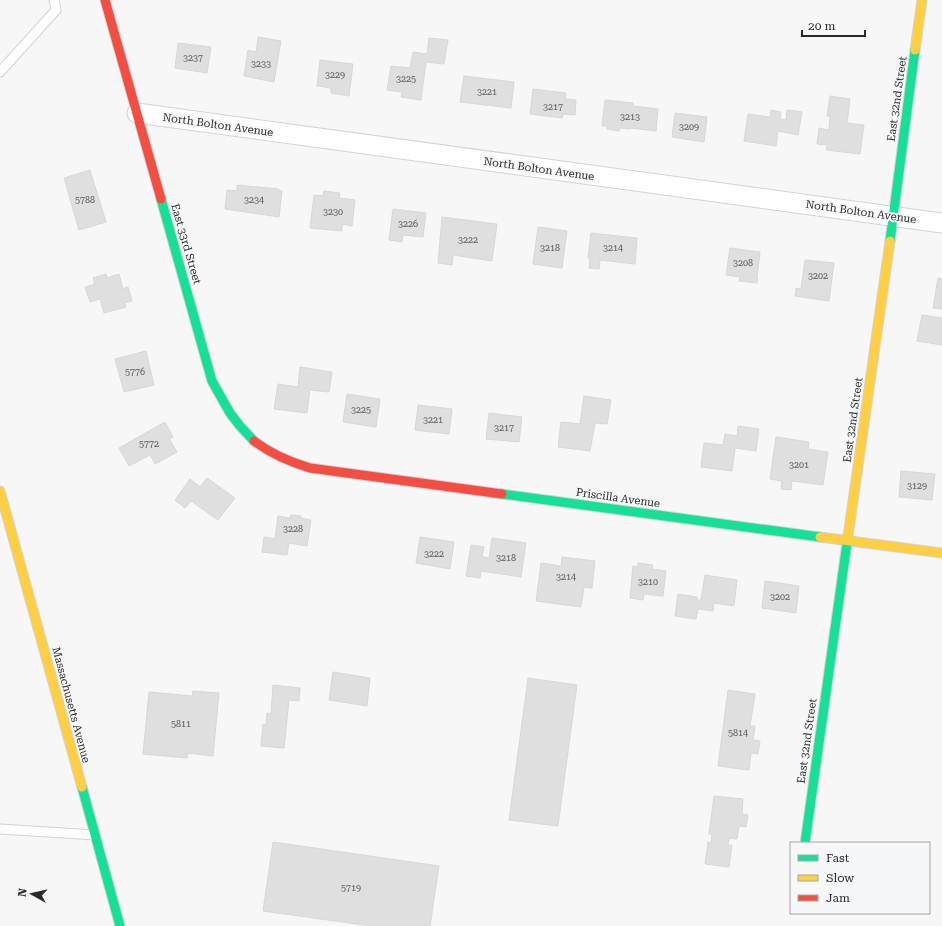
<svg xmlns="http://www.w3.org/2000/svg" width="942" height="926" font-family="'Roboto Serif',serif">
  <style>
    .building { fill: #dfdfe0; stroke: #d7d7d7 }
    .lines { fill: none; stroke-linecap: round; stroke-linejoin: round }
    .lane-casing { stroke: #d3d3d4; stroke-width: 11 }
    .street-casing { stroke: #d3d3d4; stroke-width: 21 }
    .fast-casing { stroke: #d3d3d4; stroke-width: 11 }
    .slow-casing { stroke: #d3d3d4; stroke-width: 11 }
    .jam-casing { stroke: #d3d3d4; stroke-width: 11 }
    .lane { stroke: #fefefe; stroke-width: 9 }
    .street { stroke: #fefefe; stroke-width: 19 }
    .fast { stroke: #16e098; stroke-width: 9 }
    .slow { stroke: #ffcf43; stroke-width: 9 }
    .jam { stroke: #f24e42; stroke-width: 9 }
    .labels { text-anchor: middle; dominant-baseline: central; stroke-width: 4; stroke-linejoin: round; paint-order: stroke }
    .number-label { font-size: 9px; fill: #585859 }
    .street-label { font-size: 11px; fill: #2a2a2b; stroke: #f6f7f9 }
  </style>
  <rect width="100%" height="100%" fill="#f7f7f8"/>
  <path class="building" d="M258 37 281 41 274 82 244 76 248 50 256 52Z
    M429 38 448 40 444 64 426 62 421 100 401 97 402 92 387 90 391 66 410 68 413 52 427 54Z
    M178 43 211 47 207 73 175 68Z
    M320 60 353 64 349 96 331 93V88L317 86Z
    M464 76 514 82 511 108 460 102Z
    M533 89 566 93 565 99 576 100 575 115 563 114 562 118 530 114Z
    M830 96 850 99 847 123 864 125 860 154 826 150 827 145 817 144 819 128 829 130 830 116H827Z
    M605 100 633 103V106L658 109 656 131 630 128V129L620 128 619 131 607 129V126H602Z
    M771 110 781 112 780 119 786 120 787 110 802 112 798 135 778 131 776 146 744 141 748 114 770 117Z
    M675 113 707 117 704 142 672 137Z
    M90 170 106 222 79 230 64 178Z
    M237 185 279 189V191H282L279 217 225 209 227 190 237 191Z
    M324 191 340 193 339 198 355 200 352 226 342 224V231L310 228 314 195 323 196Z
    M393 209 426 213 423 237 403 235 402 242 389 240Z
    M442 217 497 224 492 261 453 255 452 265 438 263Z
    M538 227 567 231 562 268 533 264Z
    M591 233 637 238 635 264 600 260 599 269 589 268 590 258H588Z
    M730 248 760 252 757 278 758 279 757 283 739 281 740 277 726 275Z
    M805 260 834 263 829 301 795 296 796 288 801 289Z
    M106 274 107 278 119 274 123 289 128 287 132 301 125 303 126 307 104 313 100 299 90 302 85 287 95 284 93 278Z
    M938 278 942 279V309L933 308Z
    M922 315 942 318V345L917 341Z
    M146 351 154 385 124 392 115 359Z
    M300 367 332 372 329 392 310 390 307 413 274 409 278 384 298 387Z
    M347 394 380 399 376 427 343 422Z
    M584 396 611 400 607 424 595 423 590 451 558 447 561 422 580 424Z
    M418 405 452 409 449 434 415 430Z
    M489 413 522 417 519 442 486 439Z
    M165 422 173 437 169 439 177 452 155 464 150 455 129 466 119 448Z
    M738 426 759 429 756 451 735 448 732 471 701 467 704 443 723 445 725 434 737 436Z
    M776 437 809 442 808 449 828 452 823 485 792 481 791 490 781 489 782 481 770 479Z
    M901 471 935 474 932 500 899 497Z
    M207 478 235 498 218 520 191 501 185 508 175 500 190 479 200 487Z
    M291 515 301 516V518L311 520 307 546 289 543 287 555 262 552 264 537 275 539 278 516 290 518Z
    M420 537 454 542 450 569 416 563Z
    M492 538 526 543 521 577 481 571 480 578 466 576 471 545 484 547 482 557 489 558Z
    M562 557 595 561 592 588 584 587 581 607 536 601 541 563 561 566Z
    M638 563 653 565 652 569 666 571 663 596 644 594 643 600 630 598 633 566 638 567Z
    M705 575 737 580 734 606 714 603 713 611 698 609 696 619 675 616 678 594 697 597V600H701Z
    M765 581 799 586 796 613 762 608Z
    M333 672 370 678 367 706 329 700Z
    M528 678 577 685 558 826 509 820Z
    M273 685 300 688 299 701 289 700 284 748 261 746 263 724 266 725 267 713 271 714Z
    M728 690 755 694 750 726H755L753 740 760 741 758 754 751 753 749 770 718 766Z
    M193 691 219 693 213 756 188 753 187 758 143 754 149 692 192 696Z
    M714 796 743 799 742 814 748 815 746 827 739 826 737 839 729 838 728 845H732L729 867 705 864 708 842 711 843 712 835 709 834Z
    M273 842 439 866 430 926H371L263 911Z"/>
  <g class="lines">
    <defs>
      <path id="lane" d="M0 72 56 10 54 0
        M0 829 95 835"/>
      <path id="street" d="M137 113 942 223"/>
      <path id="fast" d="M161 199 212 381 230 413 240 426 254 441
        M890 241 915 50
        M502 494 820 537
        M82 787 120 926
        M805 843 848 536"/>
      <path id="slow" d="M915 50 922 0
        M0 491 82 787
        M848 536 890 241
        M820 537 942 553"/>
      <path id="jam" d="M105 0 161 199
        M254 441C271 454 290 462 310 468L502 494"/>
    </defs>
    <use href="#lane" class="lane-casing"/>
    <use href="#street" class="street-casing"/>
    <use href="#fast" class="fast-casing"/>
    <use href="#slow" class="slow-casing"/>
    <use href="#jam" class="jam-casing"/>
    <use href="#lane" class="lane"/>
    <use href="#street" class="street"/>
    <use href="#fast" class="fast"/>
    <use href="#slow" class="slow"/>
    <use href="#jam" class="jam"/>
  </g>
  <g class="labels">
    <g class="number-label">
      <text x="193" y="58">3237</text>
      <text x="261" y="64">3233</text>
      <text x="335" y="75">3229</text>
      <text x="406" y="79">3225</text>
      <text x="487" y="92">3221</text>
      <text x="553" y="107">3217</text>
      <text x="630" y="117">3213</text>
      <text x="689" y="127">3209</text>
      <text x="85" y="200">5788</text>
      <text x="254" y="200">3234</text>
      <text x="333" y="212">3230</text>
      <text x="408" y="224">3226</text>
      <text x="468" y="240">3222</text>
      <text x="550" y="248">3218</text>
      <text x="613" y="248">3214</text>
      <text x="743" y="263">3208</text>
      <text x="818" y="276">3202</text>
      <text x="135" y="372">5776</text>
      <text x="361" y="410">3225</text>
      <text x="433" y="420">3221</text>
      <text x="504" y="428">3217</text>
      <text x="149" y="444">5772</text>
      <text x="799" y="465">3201</text>
      <text x="917" y="486">3129</text>
      <text x="293" y="529">3228</text>
      <text x="434" y="554">3222</text>
      <text x="506" y="558">3218</text>
      <text x="566" y="577">3214</text>
      <text x="648" y="582">3210</text>
      <text x="780" y="597">3202</text>
      <text x="181" y="724">5811</text>
      <text x="738" y="733">5814</text>
      <text x="351" y="888">5719</text>
    </g>
    <g class="street-label">
      <text transform="translate(897 99) rotate(-82)">East 32nd Street</text>
      <text transform="translate(218 125) rotate(8)">North Bolton Avenue</text>
      <text transform="translate(539 169) rotate(8)">North Bolton Avenue</text>
      <text transform="translate(861 212) rotate(8)">North Bolton Avenue</text>
      <text transform="translate(186 244) rotate(74)">East 33rd Street</text>
      <text transform="translate(853 420) rotate(-82)">East 32nd Street</text>
      <text transform="translate(618 498) rotate(8)">Priscilla Avenue</text>
      <text transform="translate(71 705) rotate(75)">Massachusetts Avenue</text>
      <text transform="translate(807 741) rotate(-82)">East 32nd Street</text>
    </g>
  </g>
  <rect x="790" y="842" width="140" height="72" fill="#f6f7f9" stroke="#a4a5a7"/>
  <rect x="798" y="855" width="20" height="6" fill="#16e098" stroke="#a4a5a7"/>
  <text x="826" y="862" font-size="12" fill="#2a2a2b">Fast</text>
  <rect x="798" y="875" width="20" height="6" fill="#ffcf43" stroke="#a4a5a7"/>
  <text x="826" y="882" font-size="12" fill="#2a2a2b">Slow</text>
  <rect x="798" y="895" width="20" height="6" fill="#f24e42" stroke="#a4a5a7"/>
  <text x="826" y="902" font-size="12" fill="#2a2a2b">Jam</text>
  <g transform="translate(32 894) rotate(278)" stroke="#f6f7f9" stroke-width="3" paint-order="stroke">
  <path d="M0-3L7 15L0 10L-7 15Z" fill="#2a2a2b"/>
  <text y="-6" font-size="11" font-weight="bold" text-anchor="middle" fill="#2a2a2b">N</text>
  </g>
  <path d="M802 30v6h63v-6" fill="none" stroke="#2a2a2b" stroke-width="2"/>
  <text x="808" y="30" font-size="12" fill="#2a2a2b" stroke="#f6f7f9" stroke-width="3" paint-order="stroke">20 m</text>
</svg>
